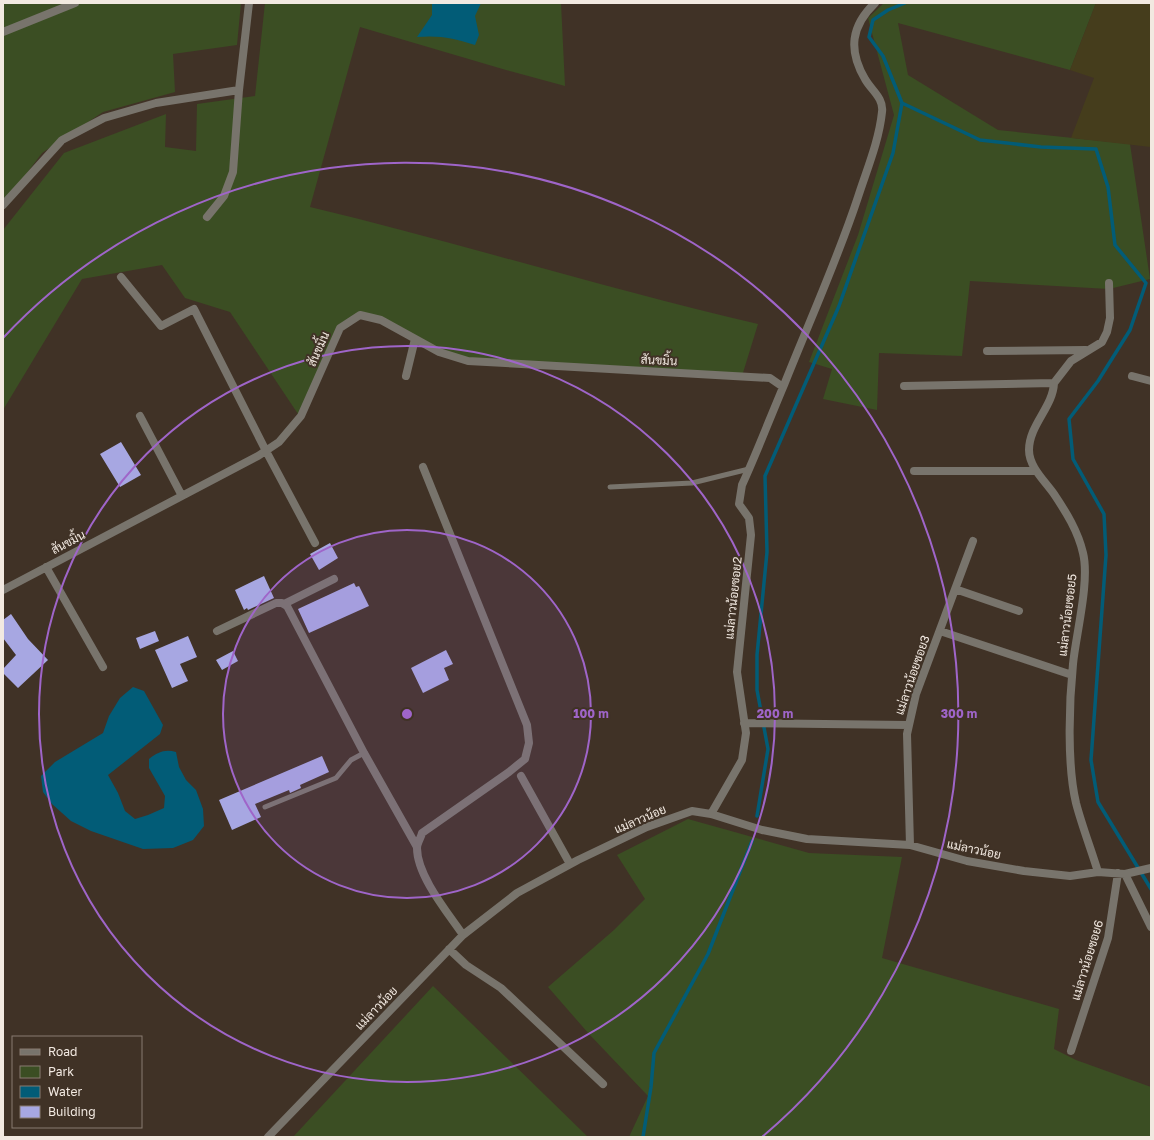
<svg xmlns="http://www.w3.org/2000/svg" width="1154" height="1140" font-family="'Golos Text',Sarabun,sans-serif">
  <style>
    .green { fill: #3b4e23 }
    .sand { fill: #453d1c }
    .water { fill: #025c77 }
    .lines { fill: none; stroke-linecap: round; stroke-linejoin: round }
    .stream { stroke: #025c77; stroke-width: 3.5 }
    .building { fill: #a7a7e2 }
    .service { stroke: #78746c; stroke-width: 5 }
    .minor { stroke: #78746c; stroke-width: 8 }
    .ring { fill: none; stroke: #9f65c9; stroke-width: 2 }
    .labels { text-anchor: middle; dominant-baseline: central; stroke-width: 4; stroke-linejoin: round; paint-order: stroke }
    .street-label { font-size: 12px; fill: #f2e9e1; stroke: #403226 }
    .centre { fill: #9f65c9; stroke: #403226; stroke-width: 2 }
    .ring-label { font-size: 12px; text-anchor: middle; font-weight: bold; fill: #9f65c9; stroke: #403226; stroke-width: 4; stroke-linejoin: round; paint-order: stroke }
  </style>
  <rect width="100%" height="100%" fill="#403226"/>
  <path class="green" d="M3 3H241L237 45 173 54 175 92 103 112 42 153 3 205Z
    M265 3H561L565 86 506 70 360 27 310 207C460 243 607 289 758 324L742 376 468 361 439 352 381 320 360 315 340 329 302 420 230 312 185 298 162 265 82 279 3 410V230L64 153 166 114 165 147 196 151 197 104 255 96Z
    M884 3H1096L1070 70 898 23 908 75 998 130 1130 144 1150 279 1109 289 970 281 962 356 879 353 877 410 823 399 832 369 809 362 858 235 894 115 868 18Z
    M688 819 809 853 902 857 882 958 1059 1009 1054 1049 1076 1060 1151 1087V1137H629L648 1096 589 1034 548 987 614 930 645 899 617 855Z
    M433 986 588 1137H293Z"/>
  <path class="sand" d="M1096 3H1151V147L1071 138 1094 78 1070 70Z"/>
  <path class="water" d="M432 3H481L475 16 479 35 475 45C455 38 438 35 417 37L432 15Z
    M133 687 144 691 163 725 160 734 108 775 118 793 125 811 135 819 148 815 164 808 165 796 149 768V759C158 752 165 749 176 752L179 767 186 780 196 790 203 809 204 826 193 840 173 848 143 849 91 831 71 821 52 804 43 792 41 776 55 762 103 733 109 716 120 698Z"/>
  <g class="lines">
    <path class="stream" d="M902 103 980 140 1041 147 1096 149 1108 187 1115 245 1146 283 1130 330 1098 381 1069 419 1073 459 1104 514 1106 555 1091 760 1098 802 1151 889
      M757 816 768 749 757 690V655L767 552 765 476 839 306 893 153 902 103 883 56 869 37 873 20 888 10 905 3
      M643 1137 651 1087 654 1053 708 954 752 841"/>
  </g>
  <path class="building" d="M121 442 141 475 120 487 100 454Z
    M330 543 338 558 319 570 310 554Z
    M264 576 274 598 248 610 247 608 244 610 235 590Z
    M354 583 356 587 359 586 369 606 309 633 298 609Z
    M11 614 28 639 48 660 18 688 3 673V669L16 655 3 638V620Z
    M155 631 159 641 140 649 136 638Z
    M188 636 197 657 180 664 188 681 172 688 155 650Z
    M446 650 453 664 444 668 449 680 423 693 411 668Z
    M233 651 238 661 222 670 216 660Z
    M322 756 329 772 300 785 301 788 290 793 289 790 255 804 261 817 232 830 219 800Z"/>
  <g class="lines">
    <path class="service" d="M610 487 692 483 749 469
      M265 807 336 778 351 760 364 753"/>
    <path class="minor" d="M3 32 75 3
      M3 205 62 140 104 118 156 103 239 90
      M207 217 224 196 233 172 239 90 249 3
      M121 277 161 326 194 309 266 451 315 543
      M987 351 1086 350
      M406 376 415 339
      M1132 376 1151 381
      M1054 383 1071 361 1102 342 1107 332 1110 318 1109 283
      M904 386 1054 383C1053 407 1029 425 1029 450 1029 467 1045 481 1054 494 1066 512 1078 531 1083 553 1090 581 1076 634 1073 664 1069 703 1067 765 1076 803 1082 826 1091 849 1098 872
      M140 416 182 496
      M423 467 527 725 529 743 525 759 509 772 422 833C421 838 417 843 417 848 417 876 448 913 463 935
      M914 471H1036
      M46 567 103 667
      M955 589 1019 611
      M3 590 258 456 279 442 301 416 340 328 360 315 381 320 439 352 468 361 770 378 783 387
      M284 604 334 579
      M217 631 276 603H282L287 606 364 753 417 847
      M940 631 1072 675
      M744 723 908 725
      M521 776 570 864
      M711 814 742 760 746 733 737 672 751 535 749 518 739 504 742 485C757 452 770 418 784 385 809 322 837 261 858 197 867 169 879 141 882 112 884 98 871 90 865 79 848 50 851 26 875 3
      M910 845 907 734 916 694 973 541
      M1125 874 1151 927
      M449 949 466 965 501 988 603 1084
      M1071 1051 1108 938 1118 873
      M268 1137 463 935 517 893 578 860 647 827 692 811 711 814 762 830 807 839 910 845 967 861 1024 871 1070 876 1098 872 1125 874 1151 868"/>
  </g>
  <circle cx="407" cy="714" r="184" fill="#9f65c9" fill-opacity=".12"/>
  <g class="ring">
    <circle cx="407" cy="714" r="184"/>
    <circle cx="407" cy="714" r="368"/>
    <path d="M3 338A552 552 0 1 1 762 1137"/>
  </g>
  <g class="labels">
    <g class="street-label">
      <text transform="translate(318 349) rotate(-66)">สันขมิ้น</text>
      <text transform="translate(659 360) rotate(3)">สันขมิ้น</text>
      <text transform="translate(68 542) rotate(-28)">สันขมิ้น</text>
      <text transform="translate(733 598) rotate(-84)">แม่ลาวน้อยซอย2</text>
      <text transform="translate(1067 615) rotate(-83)">แม่ลาวน้อยซอย5</text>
      <text transform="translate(912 675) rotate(-71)">แม่ลาวน้อยซอย3</text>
      <text transform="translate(640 819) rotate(-23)">แม่ลาวน้อย</text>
      <text transform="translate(974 849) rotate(12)">แม่ลาวน้อย</text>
      <text transform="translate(1087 960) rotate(-73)">แม่ลาวน้อยซอย6</text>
      <text transform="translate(376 1008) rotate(-46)">แม่ลาวน้อย</text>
    </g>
  </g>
  <circle cx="407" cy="714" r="6" class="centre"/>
  <g class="ring-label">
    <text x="591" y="718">100 m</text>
    <text x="775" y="718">200 m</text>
    <text x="959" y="718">300 m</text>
  </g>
  <rect width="1154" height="1140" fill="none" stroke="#f2e9e1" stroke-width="8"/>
  <rect x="12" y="1036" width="130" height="92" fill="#403226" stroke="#877b71"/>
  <rect x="20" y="1049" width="20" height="6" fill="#78746c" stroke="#877b71"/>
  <text x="48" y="1056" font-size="12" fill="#f2e9e1">Road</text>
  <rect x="20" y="1066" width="20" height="12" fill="#3b4e23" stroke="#877b71"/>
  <text x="48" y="1076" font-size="12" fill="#f2e9e1">Park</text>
  <rect x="20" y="1086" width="20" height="12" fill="#025c77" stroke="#877b71"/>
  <text x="48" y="1096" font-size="12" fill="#f2e9e1">Water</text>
  <rect x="20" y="1106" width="20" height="12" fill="#a7a7e2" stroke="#877b71"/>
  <text x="48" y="1116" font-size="12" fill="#f2e9e1">Building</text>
</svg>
